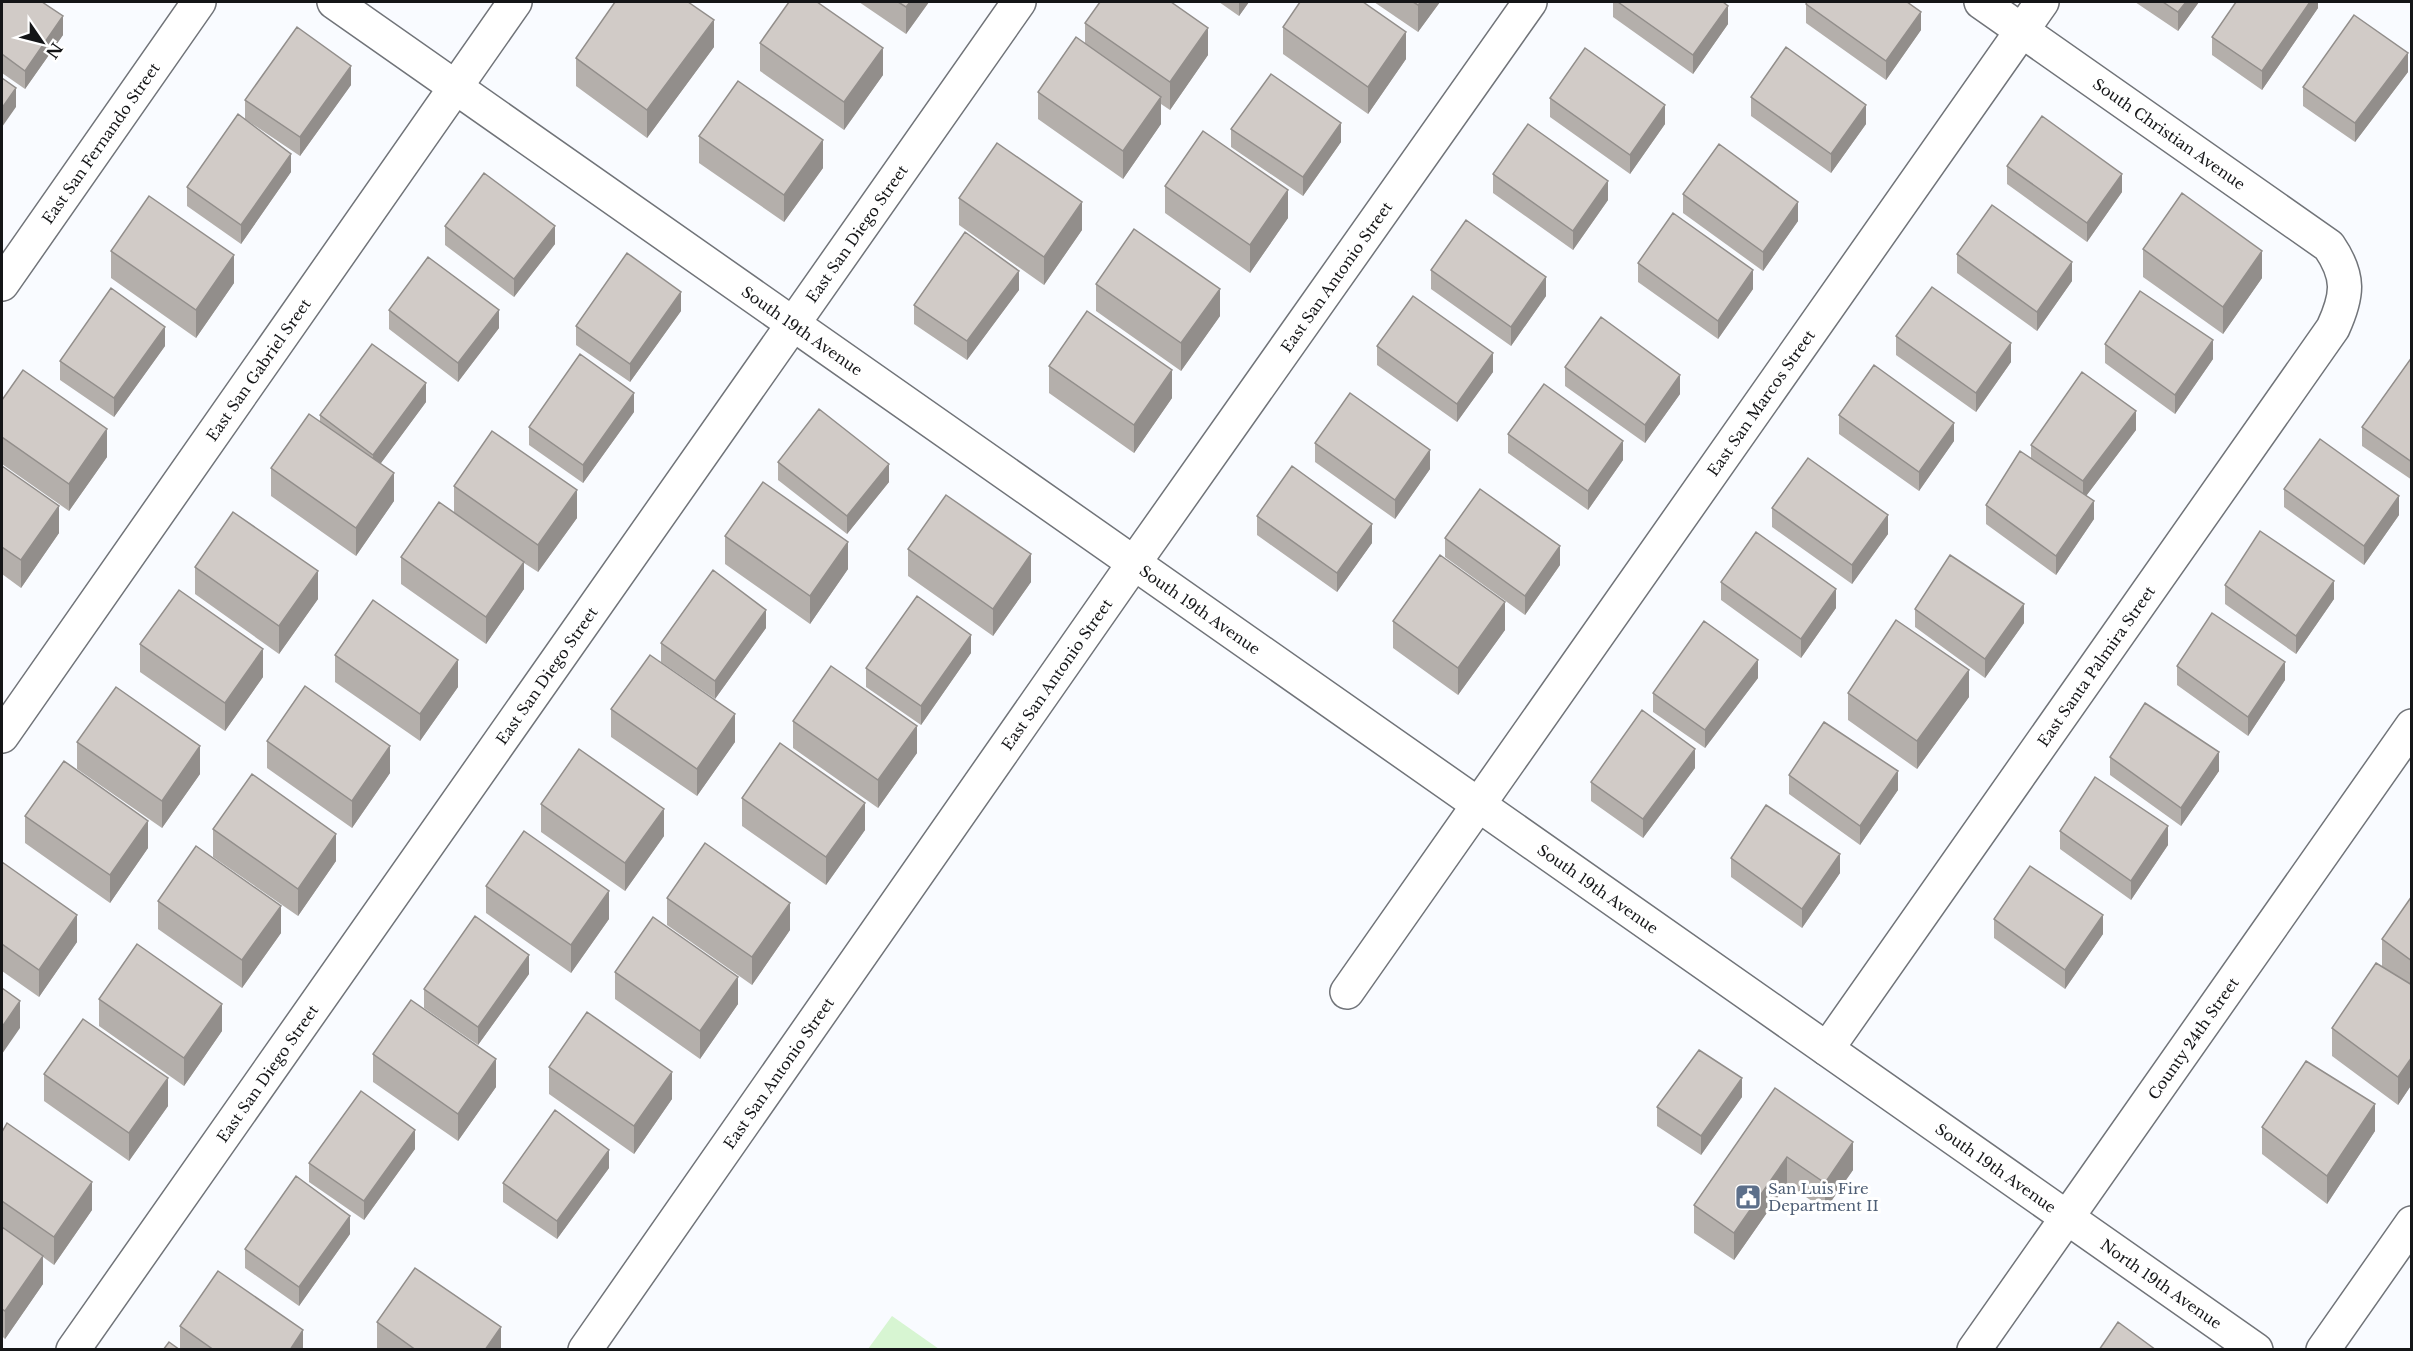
<svg xmlns="http://www.w3.org/2000/svg" width="2413" height="1351" font-family="'Libre Baskerville',serif">
  <style>
    .green { fill: #d7f5d2 }
    .lines { fill: none; stroke-linecap: round; stroke-linejoin: round }
    .minor-casing { stroke: #717479; stroke-width: 36 }
    .minor { stroke: #fff; stroke-width: 33 }
    .wall { fill: #b4afab }
    .shaded-wall { fill: #928e8b }
    .building { fill: #d1cbc7; stroke: #928e8b; stroke-width: 1.5 }
    .labels { text-anchor: middle; dominant-baseline: central; stroke-width: 6; stroke-linejoin: round; paint-order: stroke }
    .street-label { font-size: 15px; fill: #141517; stroke: #fff }
    .service-label { font-size: 15px; fill: #4e5e75; stroke: #fff; text-anchor: start }
  </style>
  <rect width="100%" height="100%" fill="#f9fbff"/>
  <path class="green" d="M892 1316 939 1349H940H868Z"/>
  <g class="lines">
    <defs>
      <g id="minor">
        <path id="s1" d="M334 2 2256 1350"/>
        <path id="s2" d="M2 284 199 2"/>
        <path id="s3" d="M2 736 515 2"/>
        <path id="s4" d="M1347 992 2042 2"/>
        <path id="s5" d="M1827 1049 2333 328C2348 295 2350 277 2329 246L1981 2"/>
        <path id="s6" d="M73 1350 1019 2"/>
        <path id="s7" d="M585 1350 1134 563 1530 2"/>
        <path id="s8" d="M1974 1350 2412 726"/>
        <path d="M2323 1350 2412 1223"/>
      </g>
    </defs>
    <use href="#minor" class="minor-casing"/>
    <use href="#minor" class="minor"/>
  </g>
  <path class="wall" d="M2 2 63 35 25 89 2 73Z
    M859 2H929L906 34Z
    M1219 2H1249L1239 16Z
    M1374 2H1440L1418 32Z
    M1613 2H1723L1728 24 1693 74 1613 17Z
    M2135 2H2199L2178 31Z
    M2318 2V8L2262 90 2212 55V37Z
    M1806 4 1921 30 1886 80 1806 23Z
    M1085 23 1208 55 1170 110 1161 104V124L1123 179 1038 119V92L1085 43Z
    M1283 27 1406 59 1368 114 1283 54Z
    M760 43 883 75 844 130 760 71Z
    M714 47 647 138 576 86V58Z
    M2408 72 2355 142 2303 106V87Z
    M351 85 300 156 245 119V100Z
    M1751 97 1866 124 1831 173 1751 116Z
    M1550 98 1665 124 1630 174 1550 117Z
    M1231 129 1341 142 1303 196 1231 147Z
    M699 136 823 168 784 222 699 163Z
    M2007 166 2122 192 2087 242 2007 184Z
    M291 172 241 244 187 206V187Z
    M1493 174 1608 200 1573 250 1493 193Z
    M1165 186 1288 218 1250 273 1165 213Z
    M1683 194 1798 221 1763 271 1683 213Z
    M959 198 1082 230 1044 285 959 225Z
    M445 226 555 244 514 297 445 245Z
    M2143 249 2262 278 2223 334 2143 277Z
    M111 251 234 283 196 338 111 278Z
    M1957 254 2072 281 2037 331 1957 273Z
    M1638 263 1753 289 1718 339 1638 282Z
    M1431 270 1546 296 1511 346 1431 289Z
    M1096 284 1220 316 1181 371 1096 311Z
    M1019 290 967 360 914 324V305Z
    M389 310 499 328 458 382 389 329Z
    M681 311 630 382 576 345V326Z
    M1896 336 2011 362 1976 412 1896 355Z
    M2105 344 2213 359 2175 414 2105 363Z
    M165 346 114 417 60 380V361Z
    M1377 346 1493 372 1457 422 1377 365Z
    M2412 357V480L2362 446V427Z
    M1049 366 1172 398 1134 453 1049 393Z
    M1565 367 1680 394 1645 443 1565 386Z
    M2 400 107 457 69 511 2 464Z
    M426 402 380 464 394 501 356 556 271 496V468L320 422V415Z
    M634 412 583 483 529 445V427Z
    M1839 415 1954 441 1919 491 1839 434Z
    M2136 430 2086 496 2094 519 2056 575 1986 524V505L2031 459V445Z
    M1508 434 1623 460 1588 510 1508 453Z
    M1315 443 1430 469 1395 519 1315 462Z
    M778 462 889 482 847 534 778 480Z
    M2 466 59 533 21 588 2 574Z
    M454 486 577 518 538 572 524 563V589L486 644 401 584V557L454 512Z
    M2284 489 2399 515 2364 565 2284 507Z
    M1772 508 1888 534 1852 584 1772 527Z
    M1257 516 1372 543 1337 592 1257 535Z
    M725 536 848 569 810 624 725 564Z
    M1445 538 1560 565 1525 615 1445 557Z
    M908 549 1031 582 993 636 908 576Z
    M195 567 318 599 279 654 195 594Z
    M1721 582 1836 608 1801 658 1721 600Z
    M2225 585 2334 599 2296 654 2225 604Z
    M1915 609 2024 623 1985 678 1915 627Z
    M1393 621 1505 630 1458 695 1393 648Z
    M766 628 715 699 661 662V643Z
    M140 644 263 677 225 731 140 672Z
    M971 653 921 725 866 687V668Z
    M335 655 458 687 420 741 335 682Z
    M2177 666 2285 680 2248 736 2177 685Z
    M1758 678 1705 748 1653 712V693Z
    M1848 693 1969 697 1917 769 1848 720Z
    M611 709 735 742 697 796 611 737Z
    M793 721 917 753 878 808 793 748Z
    M267 741 390 773 352 828 267 768Z
    M77 742 200 774 162 828 77 769Z
    M2110 757 2219 771 2181 826 2110 775Z
    M1695 768 1643 838 1591 801V782Z
    M1789 775 1898 790 1860 845 1789 794Z
    M742 798 865 830 826 885 742 826Z
    M541 804 664 836 625 891 541 832Z
    M25 816 148 848 110 903 25 843Z
    M213 829 336 861 298 916 213 857Z
    M2060 831 2168 845 2131 900 2060 849Z
    M1731 858 1840 873 1802 928 1731 877Z
    M2 862 77 942 39 997 2 971Z
    M486 886 609 919 571 973 486 913Z
    M2412 896V1084L2398 1105 2332 1056V1028L2382 967V939Z
    M667 898 790 930 752 985 667 925Z
    M158 901 281 933 242 988 158 929Z
    M1994 919 2103 934 2065 989 1994 938Z
    M615 972 738 1004 700 1059 615 999Z
    M529 974 478 1045 424 1008V989Z
    M99 999 222 1031 184 1086 99 1026Z
    M373 1054 496 1087 458 1141 373 1082Z
    M549 1067 672 1099 634 1154 549 1094Z
    M44 1074 168 1106 129 1161 44 1101Z
    M1775 1088 1853 1170 1825 1210 1787 1184 1734 1260 1694 1233V1205Z
    M1742 1097 1701 1155 1657 1126V1107Z
    M2262 1127 2375 1131 2327 1204 2262 1154Z
    M2 1132 92 1210 54 1265 43 1257V1284L5 1339 2 1336Z
    M415 1149 364 1220 309 1182V1163Z
    M609 1168 557 1239 503 1202V1183Z
    M350 1234 299 1306 245 1268V1249Z
    M377 1322 501 1350H377Z
    M180 1326 303 1350H180Z"/>
  <path class="shaded-wall" d="M910 2H929L906 34V7Z
    M1239 2H1249L1239 16Z
    M1421 2H1440L1418 32V5Z
    M2186 2H2199L2178 31V12Z
    M2310 2H2318V8L2262 90V71Z
    M1728 6V24L1693 74V55Z
    M1921 12V30L1886 80V61Z
    M63 16V35L25 89V71Z
    M714 20V47L647 138V110Z
    M1208 28V55L1170 110V82Z
    M1406 32V59L1368 114V87Z
    M883 48V75L844 130V102Z
    M2408 53V72L2355 142V123Z
    M351 66V85L300 156V137Z
    M16 88V107L2 127V108Z
    M1161 97V124L1123 179V151Z
    M1665 105V124L1630 174V155Z
    M1866 105V124L1831 173V154Z
    M1341 123V142L1303 196V177Z
    M823 140V168L784 222V195Z
    M291 154V172L241 244V225Z
    M2122 174V192L2087 242V223Z
    M1608 181V200L1573 250V231Z
    M1288 190V218L1250 273V245Z
    M1082 202V230L1044 285V257Z
    M1798 202V221L1763 271V252Z
    M555 226V244L514 297V279Z
    M2262 251V278L2223 334V307Z
    M234 255V283L196 338V310Z
    M2072 262V281L2037 331V312Z
    M1753 270V289L1718 339V321Z
    M1019 271V290L967 360V341Z
    M1546 277V296L1511 346V327Z
    M1220 289V316L1181 371V343Z
    M681 292V311L630 382V364Z
    M499 310V328L458 382V363Z
    M165 327V346L114 417V398Z
    M2213 340V359L2175 414V395Z
    M2011 343V362L1976 412V393Z
    M1493 353V372L1457 422V404Z
    M1172 370V398L1134 453V425Z
    M1680 375V394L1645 443V425Z
    M426 383V402L373 474V455Z
    M634 393V412L583 483V465Z
    M2136 411V430L2083 500V481Z
    M1954 423V441L1919 491V472Z
    M107 429V457L69 511V484Z
    M1623 441V460L1588 510V491Z
    M1430 450V469L1395 519V500Z
    M889 464V482L847 534V516Z
    M394 473V501L356 556V528Z
    M577 490V518L538 572V545Z
    M2399 496V515L2364 565V546Z
    M2094 501V519L2056 575V556Z
    M59 506V533L21 588V560Z
    M1888 515V534L1852 584V565Z
    M1372 524V543L1337 592V573Z
    M848 542V569L810 624V596Z
    M1560 546V565L1525 615V596Z
    M1031 554V582L993 636V609Z
    M524 562V589L486 644V617Z
    M318 571V599L279 654V626Z
    M2334 581V599L2296 654V636Z
    M1836 589V608L1801 658V639Z
    M1505 602V630L1458 695V668Z
    M2024 604V623L1985 678V659Z
    M766 610V628L715 699V681Z
    M971 635V653L921 725V706Z
    M263 649V677L225 731V703Z
    M458 660V687L420 741V714Z
    M1758 660V678L1705 748V730Z
    M2285 662V680L2248 736V717Z
    M1969 670V697L1917 769V741Z
    M735 714V742L697 796V769Z
    M917 726V753L878 808V780Z
    M200 746V774L162 828V801Z
    M390 746V773L352 828V801Z
    M1695 749V768L1643 838V819Z
    M2219 752V771L2181 826V808Z
    M1898 771V790L1860 845V826Z
    M865 803V830L826 885V857Z
    M664 809V836L625 891V863Z
    M148 821V848L110 903V875Z
    M2168 826V845L2131 900V881Z
    M336 834V861L298 916V889Z
    M1840 854V873L1802 928V909Z
    M609 891V919L571 973V945Z
    M790 903V930L752 985V957Z
    M281 906V933L242 988V960Z
    M77 915V942L39 997V970Z
    M2103 915V934L2065 989V970Z
    M529 955V974L478 1045V1027Z
    M738 977V1004L700 1059V1031Z
    M20 1001V1028L2 1054V1027Z
    M222 1004V1031L184 1086V1058Z
    M2412 1057V1084L2398 1105V1077Z
    M496 1059V1087L458 1141V1114Z
    M672 1072V1099L634 1154V1126Z
    M168 1078V1106L129 1161V1133Z
    M1742 1078V1097L1701 1155V1136Z
    M2375 1104V1131L2327 1204V1176Z
    M415 1130V1149L364 1220V1201Z
    M1853 1142V1170L1825 1210V1183Z
    M609 1150V1168L557 1239V1221Z
    M1787 1157V1184L1734 1260V1233Z
    M92 1182V1210L54 1265V1237Z
    M350 1216V1234L299 1306V1287Z
    M43 1256V1284L5 1339V1311Z
    M501 1327V1350H485Z
    M303 1330V1350H290Z"/>
  <path class="building" d="M2 2H42L63 16 25 71 2 54Z
    M615 2H688L714 20 647 110 576 58Z
    M789 2H817L883 48 844 102 760 43Z
    M898 2H910L906 7Z
    M1100 2H1171L1208 28 1170 82 1085 23Z
    M1300 2H1363L1406 32 1368 87 1283 27Z
    M1413 2H1421L1418 5Z
    M1618 2H1723L1728 6 1693 55Z
    M1807 2H1907L1921 12 1886 61 1806 4Z
    M2163 2H2186L2178 12Z
    M2236 2H2310L2262 71 2212 37Z
    M2354 15 2408 53 2355 123 2303 87Z
    M297 27 351 66 300 137 245 100Z
    M1076 37 1161 97 1123 151 1038 92Z
    M1786 47 1866 105 1831 154 1751 97Z
    M1585 48 1665 105 1630 155 1550 98Z
    M1271 74 1341 123 1303 177 1231 129Z
    M2 78 16 88 2 108Z
    M738 81 823 140 784 195 699 136Z
    M238 114 291 154 241 225 187 187Z
    M2042 116 2122 174 2087 223 2007 166Z
    M1528 124 1608 181 1573 231 1493 174Z
    M1203 131 1288 190 1250 245 1165 186Z
    M997 143 1082 202 1044 257 959 198Z
    M1719 144 1798 202 1763 252 1683 194Z
    M484 173 555 226 514 279 445 226Z
    M2182 193 2262 251 2223 307 2143 249Z
    M149 196 234 255 196 310 111 251Z
    M1992 205 2072 262 2037 312 1957 254Z
    M1673 213 1753 270 1718 321 1638 263Z
    M1466 220 1546 277 1511 327 1431 270Z
    M1134 229 1220 289 1181 343 1096 284Z
    M965 232 1019 271 967 341 914 305Z
    M627 253 681 292 630 364 576 326Z
    M428 257 499 310 458 363 389 310Z
    M1932 287 2011 343 1976 393 1896 336Z
    M111 288 165 327 114 398 60 361Z
    M2140 291 2213 340 2175 395 2105 344Z
    M1413 296 1493 353 1457 404 1377 346Z
    M1087 311 1172 370 1134 425 1049 366Z
    M1601 317 1680 375 1645 425 1565 367Z
    M372 344 426 383 373 455 320 415Z
    M580 354 634 393 583 465 529 427Z
    M2412 357V462L2362 427Z
    M1874 365 1954 423 1919 472 1839 415Z
    M23 370 107 429 69 484 2 437V400Z
    M2082 372 2136 411 2083 481 2031 445Z
    M1544 384 1623 441 1588 491 1508 434Z
    M1350 393 1430 450 1395 500 1315 443Z
    M819 409 889 464 847 516 778 462Z
    M309 414 394 473 356 528 271 468Z
    M492 431 577 490 538 545 454 486Z
    M2320 439 2399 496 2364 546 2284 489Z
    M2020 451 2094 501 2056 556 1986 505Z
    M1808 458 1888 515 1852 565 1772 508Z
    M2 466 59 506 21 560 2 547Z
    M1292 466 1372 524 1337 573 1257 516Z
    M763 482 848 542 810 596 725 536Z
    M1480 489 1560 546 1525 596 1445 538Z
    M946 495 1031 554 993 609 908 549Z
    M439 502 524 562 486 617 401 557Z
    M233 512 318 571 279 626 195 567Z
    M2260 531 2334 581 2296 636 2225 585Z
    M1756 532 1836 589 1801 639 1721 582Z
    M1440 555 1505 602 1458 668 1393 621Z
    M1950 555 2024 604 1985 659 1915 609Z
    M713 570 766 610 715 681 661 643Z
    M179 590 263 649 225 703 140 644Z
    M917 596 971 635 921 706 866 668Z
    M373 600 458 660 420 714 335 655Z
    M2212 613 2285 662 2248 717 2177 666Z
    M1896 620 1969 670 1917 741 1848 693Z
    M1704 621 1758 660 1705 730 1653 693Z
    M650 655 735 714 697 769 611 709Z
    M831 666 917 726 878 780 793 721Z
    M305 686 390 746 352 801 267 741Z
    M116 687 200 746 162 801 77 742Z
    M2145 703 2219 752 2181 808 2110 757Z
    M1642 710 1695 749 1643 819 1591 782Z
    M1824 722 1898 771 1860 826 1789 775Z
    M780 743 865 803 826 857 742 798Z
    M579 749 664 809 625 863 541 804Z
    M64 761 148 821 110 875 25 816Z
    M252 774 336 834 298 889 213 829Z
    M2095 777 2168 826 2131 881 2060 831Z
    M1766 805 1840 854 1802 909 1731 858Z
    M524 831 609 891 571 945 486 886Z
    M705 843 790 903 752 957 667 898Z
    M196 846 281 906 242 960 158 901Z
    M2 862 77 915 39 970 2 944Z
    M2030 866 2103 915 2065 970 1994 919Z
    M2412 896V961L2382 939Z
    M475 916 529 955 478 1027 424 989Z
    M653 917 738 977 700 1031 615 972Z
    M137 944 222 1004 184 1058 99 999Z
    M2376 963 2412 985V1057L2398 1077 2332 1028Z
    M2 988 20 1001 2 1027Z
    M411 1000 496 1059 458 1114 373 1054Z
    M587 1012 672 1072 634 1126 549 1067Z
    M83 1019 168 1078 129 1133 44 1074Z
    M1699 1050 1742 1078 1701 1136 1657 1107Z
    M2306 1061 2375 1104 2327 1176 2262 1127Z
    M1775 1088 1853 1142 1825 1183 1787 1157 1734 1233 1694 1205Z
    M361 1091 415 1130 364 1201 309 1163Z
    M555 1110 609 1150 557 1221 503 1183Z
    M7 1123 92 1182 54 1237 2 1201V1132Z
    M296 1176 350 1216 299 1287 245 1249Z
    M2 1227 43 1256 5 1311 2 1309Z
    M415 1268 501 1327 485 1350H416L377 1322Z
    M218 1271 303 1330 290 1350H214L180 1326Z
    M2118 1322 2156 1350H2099Z
    M169 1342 180 1350H163Z"/>
  <defs>
    <symbol id="civic-square" viewBox="-11 -11 22 22"><rect x="-9" y="-9" width="18" height="18" rx="4" fill="#5c6f8a" stroke="#fff"/><path d="M-.6-6.5H3V-4.5H.6V-3L4-1V1h2V6H-6V1h2V-1L-.6-3ZM-1.2 2.5V6h2.4V2.5Z" fill="#fff"/></symbol>
  </defs>
  <g fill-rule="evenodd">
    <use href="#civic-square" x="1733" y="1182" width="30" height="30"/>
  </g>
  <g class="labels">
    <g class="street-label">
      <text transform="translate(2169 134) rotate(35)">South Christian Avenue</text>
      <text stroke="none"><textPath href="#s2" startOffset="172">East San Fernando Street</textPath></text>
      <text stroke="none"><textPath href="#s6" startOffset="1364">East San Diego Street</textPath></text>
      <text stroke="none"><textPath href="#s7" startOffset="1310">East San Antonio Street</textPath></text>
      <text stroke="none"><textPath href="#s1" startOffset="572">South 19th Avenue</textPath></text>
      <text stroke="none"><textPath href="#s3" startOffset="447">East San Gabriel Sreet</textPath></text>
      <text stroke="none"><textPath href="#s4" startOffset="720">East San Marcos Street</textPath></text>
      <text stroke="none"><textPath href="#s1" startOffset="1058">South 19th Avenue</textPath></text>
      <text stroke="none"><textPath href="#s5" startOffset="468">East Santa Palmira Street</textPath></text>
      <text stroke="none"><textPath href="#s7" startOffset="824">East San Antonio Street</textPath></text>
      <text stroke="none"><textPath href="#s6" startOffset="824">East San Diego Street</textPath></text>
      <text stroke="none"><textPath href="#s1" startOffset="1544">South 19th Avenue</textPath></text>
      <text stroke="none"><textPath href="#s8" startOffset="381">County 24th Street</textPath></text>
      <text stroke="none"><textPath href="#s6" startOffset="338">East San Diego Street</textPath></text>
      <text stroke="none"><textPath href="#s7" startOffset="338">East San Antonio Street</textPath></text>
      <text stroke="none"><textPath href="#s1" startOffset="2030">South 19th Avenue</textPath></text>
      <text stroke="none"><textPath href="#s1" startOffset="2232">North 19th Avenue</textPath></text>
    </g>
    <g class="service-label">
      <text x="1768" y="1188">San Luis Fire<tspan x="1768" dy="17">Department II</tspan></text>
    </g>
  </g>
  <rect width="2413" height="1351" fill="none" stroke="#141517" stroke-width="6"/>
  <g transform="translate(42 42) rotate(125)" stroke="#ffffff" stroke-width="4.5" paint-order="stroke">
  <path d="M0-4.5L10 22L0 15L-10 22Z" fill="#141517"/>
  <text y="-9" font-size="16" font-weight="bold" text-anchor="middle" fill="#141517">N</text>
  </g>
</svg>
